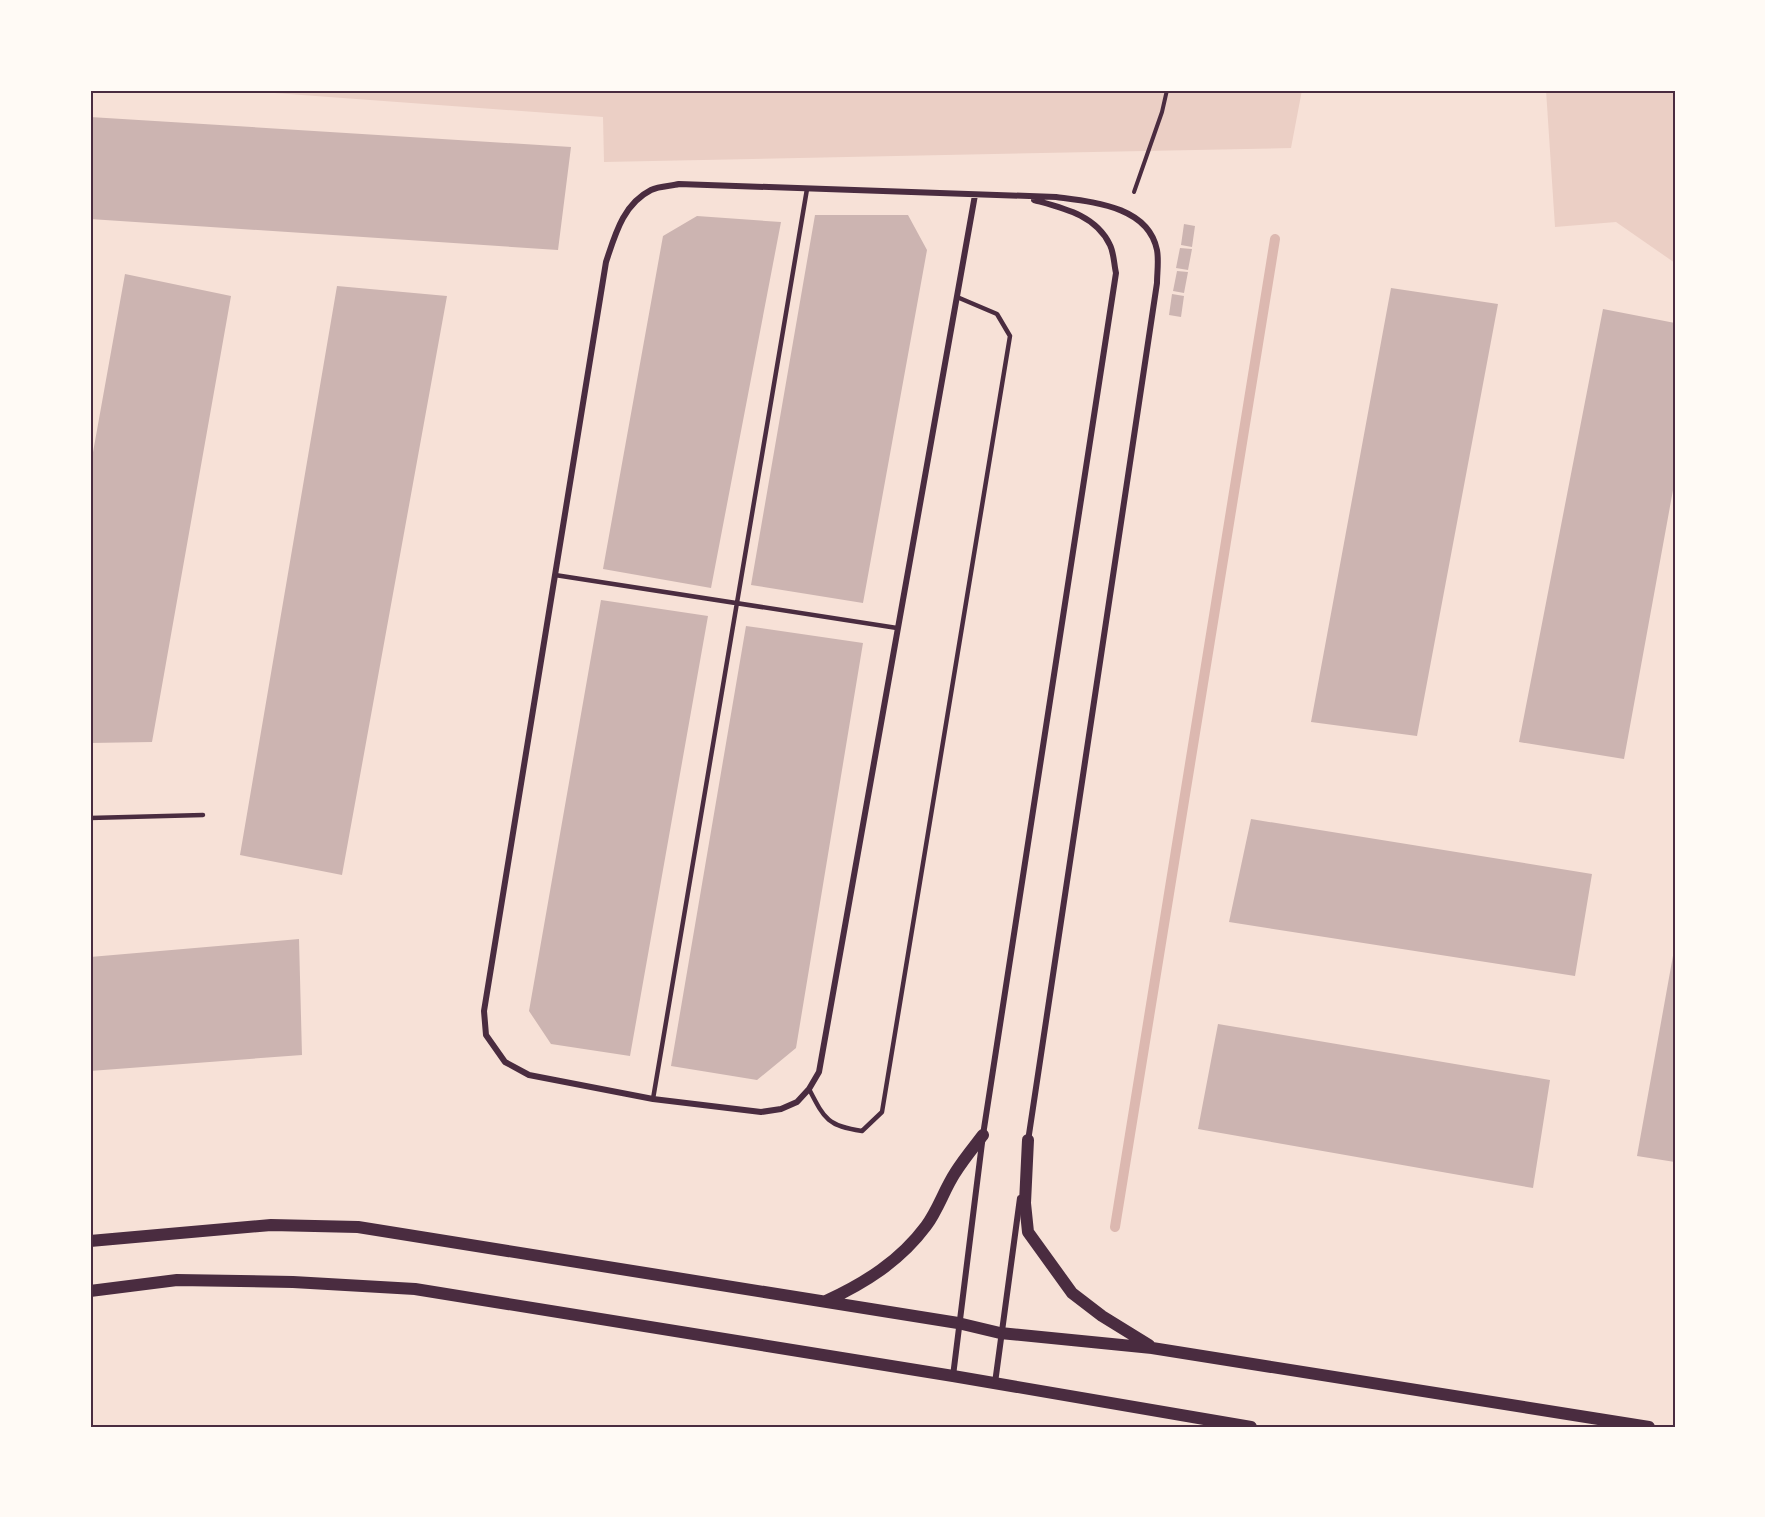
<svg xmlns="http://www.w3.org/2000/svg" width="1765" height="1517" font-family="Spectral,serif">
  <style>
    .green { fill: #ebcfc5 }
    .lines { fill: none; stroke-linecap: round; stroke-linejoin: round }
    .stream { stroke: #dcb8b0; stroke-width: 10 }
    .building { fill: #ccb4b1 }
    .path { stroke: #4a2c40; stroke-width: 4 }
    .service { stroke: #4a2c40; stroke-width: 4.5 }
    .minor { stroke: #4a2c40; stroke-width: 6 }
    .secondary { stroke: #4a2c40; stroke-width: 12 }
    .neatline { fill: none; stroke: #4a2c40; stroke-width: 2 }
  </style>
  <rect width="100%" height="100%" fill="#f7e1d7"/>
  <path class="green" d="M233 90H1302L1291 148 604 162 603 117Z
    M1546 90H1675V263L1616 222 1555 227Z"/>
  <g class="lines">
    <path class="stream" d="M1115 1227 1275 239"/>
  </g>
  <path class="building" d="M90 117 571 147 558 250 90 219Z
    M815 215H908L927 250 863 603 751 585Z
    M697 216 781 222 711 588 603 569 663 236Z
    M1184 224 1195 226 1192 247 1181 245Z
    M1180 248 1192 249 1188 270 1176 268Z
    M1177 271 1188 272 1184 293 1173 291Z
    M125 274 231 296 152 742 90 743V469Z
    M337 286 447 296 342 875 240 855Z
    M1391 288 1498 304 1417 736 1311 722Z
    M1172 294 1184 296 1181 317 1169 315Z
    M1603 309 1675 323V479L1624 759 1519 742Z
    M601 600 708 616 630 1056 551 1044 529 1011Z
    M746 626 863 643 796 1048 757 1080 671 1066Z
    M1251 819 1592 874 1575 976 1229 922Z
    M299 939 302 1055 90 1071V957Z
    M1674 950H1675V1162L1637 1156Z
    M1218 1024 1550 1080 1533 1188 1198 1129Z"/>
  <g class="lines">
    <path class="path" d="M1134 192 1162 112 1167 90"/>
    <path class="service" d="M555 575 897 628
      M90 818 203 815
      M809 1089C825 1120 828 1126 862 1131L882 1112 1010 336 997 314 957 297
      M653 1099 807 189"/>
    <path class="minor" d="M975 195 819 1072 809 1089 797 1102 781 1109 761 1112 653 1099 529 1075 505 1062 486 1035 484 1011 606 262C615 235 623 204 651 190 659 186 671 186 679 184L1056 197C1093 202 1148 206 1157 250 1159 261 1157 273 1157 283L1028 1141
      M953 1376 983 1135 1116 273C1114 265 1114 253 1110 245 1096 215 1063 208 1034 200
      M995 1383 1020 1198"/>
    <path class="secondary" d="M1028 1140 1025 1203 1028 1232 1072 1293 1102 1316 1149 1345
      M90 1241 271 1225 358 1227 958 1323 1000 1333 1152 1348 1649 1427
      M90 1291 177 1280 293 1282 415 1289 953 1376 1251 1427
      M826 1301C865 1283 900 1261 926 1226 938 1210 944 1190 955 1173 963 1160 973 1148 983 1135"/>
  </g>
  <rect width="1765" height="1517" fill="none" stroke="#fffaf5" stroke-width="183"/>
  <rect x="92" y="92" width="1582" height="1334" class="neatline"/>
</svg>
